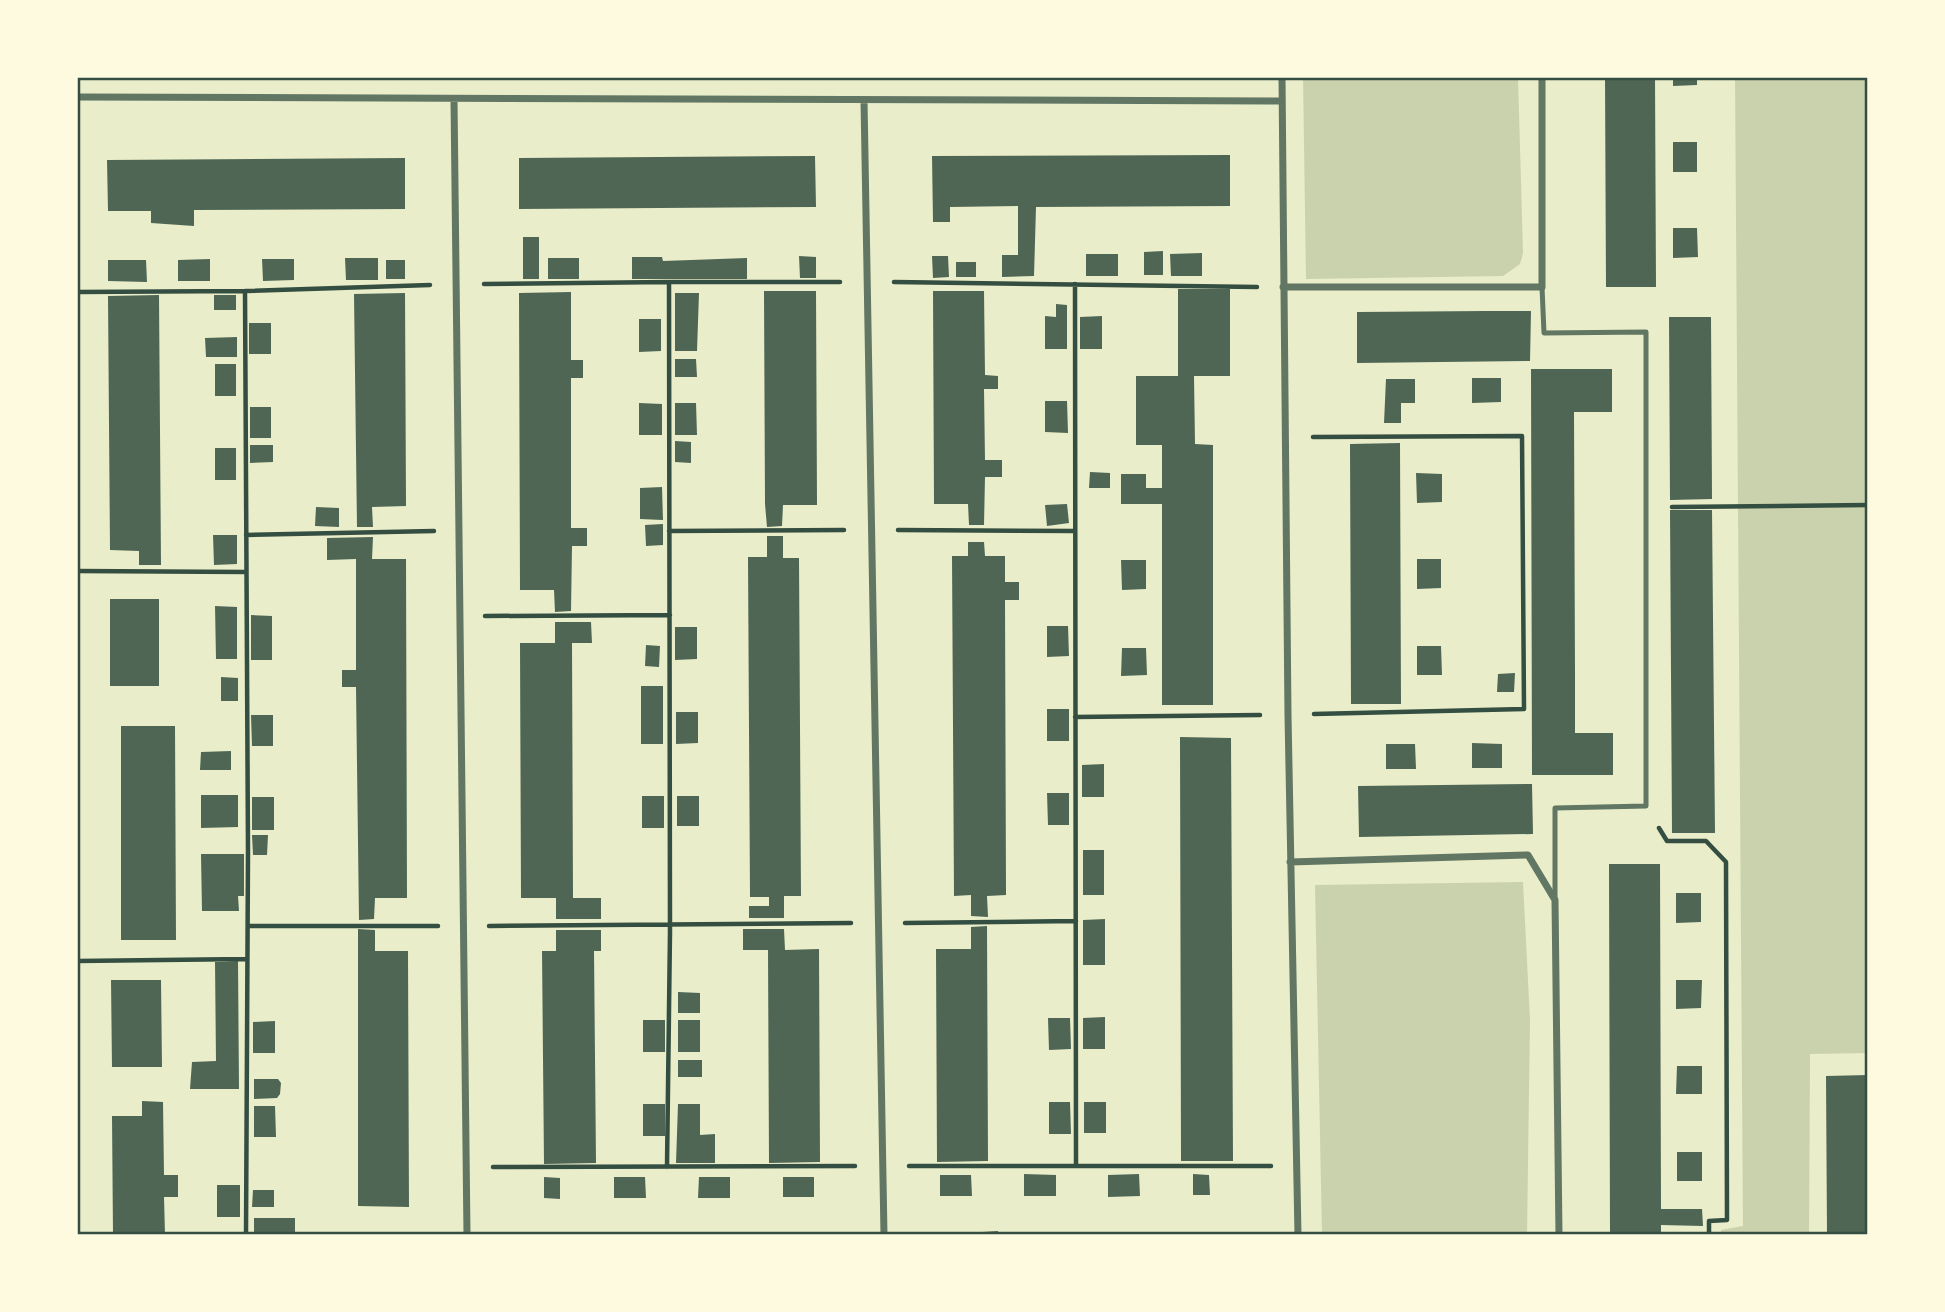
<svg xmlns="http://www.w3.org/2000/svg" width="1945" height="1312" font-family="'Source Sans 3',sans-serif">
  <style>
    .green { fill: #cad2ad }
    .building { fill: #4f6655 }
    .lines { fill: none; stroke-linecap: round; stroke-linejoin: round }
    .path { stroke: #344e41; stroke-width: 4.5 }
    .service { stroke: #617663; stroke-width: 5 }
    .minor { stroke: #617663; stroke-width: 7 }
    .neatline { fill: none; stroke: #344e41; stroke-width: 2.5 }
  </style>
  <rect width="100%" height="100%" fill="#e9edc9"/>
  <path class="green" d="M1303 77H1518L1523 253 1520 264 1503 276 1306 279Z
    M1735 77H1868V1053L1810 1054 1809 1235H1721V1230L1743 1226Z
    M1523 882 1530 1020 1527 1235H1322L1315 885Z"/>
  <path class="building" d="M1605 77H1655L1656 287H1606Z
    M1673 77H1697V85L1673 86Z
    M1673 142H1697V172H1673Z
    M1230 155V206L1036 207 1034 276 1002 277V255H1018V206L950 207V222H933L932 156Z
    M815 156 816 207 519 209V158Z
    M405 158V209L194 210V226L151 223V211H108L107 160Z
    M1673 228H1697L1698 257 1673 258Z
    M523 237H539V279H523Z
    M1163 251V275H1144V252Z
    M1202 253V276H1171L1170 254Z
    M1086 254H1118V276H1086Z
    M799 256 816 257V278H800Z
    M932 256H948L949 277 933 278Z
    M632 257H662L663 261 747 258V279H632Z
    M345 258H378V280H346Z
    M548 258H579V279H548Z
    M210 259V281H178V260Z
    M262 259H294V280L263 281Z
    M108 260H146L147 282 108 281Z
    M386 260H405V279H386Z
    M956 262H976V277H956Z
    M1178 289H1230V376H1194L1195 444 1213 445V705H1162V504H1121V474H1146V488H1162V445H1136V376H1178Z
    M764 291H816L817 505H783L782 526 767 527 765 504Z
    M933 291H984L985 375 998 376V389H984L985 460H1002V477H985L984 525H969L968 504H934Z
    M571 292V360H583V378H571V528H587V546H572L571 611 555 612 554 590H520L519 293Z
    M405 293 406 506 372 507 373 527H357L354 294Z
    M675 293H699L697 351H675Z
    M159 295 161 565H139V551L110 550 108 296Z
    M214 295H236V310H214Z
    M1056 304 1067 305V349H1045V316L1056 317Z
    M1486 311H1531L1530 361 1357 363V312Z
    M1102 316V349H1080V317Z
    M1669 317H1711L1712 499 1670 500Z
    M639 319H661V351L639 352Z
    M249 323H271V354H249Z
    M237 337V357H206L205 338Z
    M675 359H696L697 377H675Z
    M215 364H236V396H215Z
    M1531 369H1612V412H1574L1575 672V733H1613V775H1532Z
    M1472 378H1501V402L1472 403Z
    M1386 379H1415V403H1401V423H1384Z
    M1045 401H1067L1068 433 1045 432Z
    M639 403 662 404V435H639Z
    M675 403H696L697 435H675Z
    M250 407H271V438H250Z
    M675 441 691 442V463L675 462Z
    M1400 443 1401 704H1351L1350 444Z
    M250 445H273V462L250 463Z
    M215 448H236V480H215Z
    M1090 472 1110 473V488H1089Z
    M1416 473 1442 474V502L1417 503Z
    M662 487 663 520 640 519V488Z
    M1067 504 1069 523 1047 526 1045 505Z
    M316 507 339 508V527L315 526Z
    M1670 510H1712L1715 833H1672Z
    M663 524V545L646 546 645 525Z
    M213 535H237V564L214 565Z
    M767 536H783V558H799L801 896H784V918H749V906H769V897H750L748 557H767Z
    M373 537 372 559H406L407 898H375L374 919 359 920 356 687H342V670H356V559L327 560V538Z
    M968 542H984L985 556H1005V582H1019V600H1005L1006 895 987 896 988 917 971 916V895L954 896 952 556H968Z
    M1417 559H1441V588L1417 589Z
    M1121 560H1146V589L1122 590Z
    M110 599H159V686H110Z
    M215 606 237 607V659H216Z
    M251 615 272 616V660H251Z
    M555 622H591L592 643H572L573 898H601V919H556V898H521L520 643H555Z
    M1047 626H1068L1069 656 1047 657Z
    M675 627H697V659L675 660Z
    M646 645 660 646 659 667 645 666Z
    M1417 646H1441L1442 675H1417Z
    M1122 648H1146L1147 675 1121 676Z
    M1515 673 1514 692H1497L1498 674Z
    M221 677 238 678V701H221Z
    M641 686H663V744H641Z
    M1047 709H1069V741H1047Z
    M676 712H698V743L676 744Z
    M251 715H273V746H252Z
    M121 726H175L176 940H121Z
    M1180 737 1231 738 1233 1161H1181Z
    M1472 743 1502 744V768H1472Z
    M1386 744H1415L1416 769H1386Z
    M231 751V770H200L201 752Z
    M1104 764V797H1082V765Z
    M1532 784 1533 834 1359 837 1358 786Z
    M1047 793H1069V825H1048Z
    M201 795H238V827L201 828Z
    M642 796H664V828H642Z
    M677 796H699V826H677Z
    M252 797H274V830H252Z
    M252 835H268L267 855H253Z
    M1083 850H1104V895H1083Z
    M201 854H244V896H238L239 911H202Z
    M1609 864H1660L1661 1209H1702L1703 1226 1661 1225V1235H1610Z
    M1676 893H1701V922L1676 923Z
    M1105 919V965H1083V920Z
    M987 926 988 1161 937 1162 936 949H971V927Z
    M358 929 375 930V951H408L409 1207 358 1206Z
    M743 929H784L785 950 819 949 820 1162 769 1163 768 950H743Z
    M556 930H601V951H594L596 1163 544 1164 542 951H556Z
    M238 961 239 1089H190L192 1062 216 1061 215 962Z
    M111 980H161L162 1067H112Z
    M1676 980H1702L1701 1008 1676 1009Z
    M678 992 700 993V1013H678Z
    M1105 1017V1049H1083V1018Z
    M1048 1018H1070L1071 1049 1049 1050Z
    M643 1020H665V1052H643Z
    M678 1020H700V1052H678Z
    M275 1021V1053H253V1022Z
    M678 1060H702V1077H678Z
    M1677 1066H1702V1094H1676Z
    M1868 1075V1235H1827L1826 1076Z
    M254 1079H278L281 1083 280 1094 277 1098 254 1099Z
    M142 1101 163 1102 164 1175H178V1197H164L165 1235H113L112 1116H142Z
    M1049 1102H1070L1071 1134H1049Z
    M1084 1102H1106V1133H1084Z
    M643 1104H665V1136H643Z
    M678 1104H700V1135L715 1134V1163H676Z
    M254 1106H275L276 1137H254Z
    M1677 1152H1702V1181H1677Z
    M1024 1174 1056 1175V1196H1024Z
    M1139 1174 1140 1196 1108 1197V1175Z
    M1193 1174 1209 1175 1210 1195H1193Z
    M940 1175H971L972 1196H940Z
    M544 1177 560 1178V1199L544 1198Z
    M614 1177H645L646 1198H614Z
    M699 1177H730V1198H698Z
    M783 1177H814V1197H783Z
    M217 1185H240V1217H217Z
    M253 1190H274V1207H252Z
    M254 1218H295V1235H254Z
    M998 1231V1235H982V1232Z"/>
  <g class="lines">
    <path class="path" d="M894 282 1257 287
      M484 284 668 282
      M1075 284 1076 1166
      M77 292 245 291
      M1313 437 1522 436 1524 709 1314 714
      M1672 507 1868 505
      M898 530 1075 531
      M669 531 844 530
      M246 535 434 531
      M77 571 246 572
      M485 616 670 615
      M1075 717 1260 715
      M1659 828 1667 841H1706L1726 862 1727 1220 1709 1221V1235
      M905 923 1076 921
      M248 926H438
      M489 926 851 923
      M77 961 247 959
      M909 1166H1271
      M493 1167 855 1166
      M667 1167 670 932 669 282H840
      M246 1235 248 852 245 291 430 285"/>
    <path class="service" d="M1542 287 1544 333 1646 332V806L1555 808V900"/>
    <path class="minor" d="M1282 77 1288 715 1298 1235
      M77 97 1282 101
      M454 99 467 1235
      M864 100 884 1235
      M1283 287H1542V77
      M1290 862 1528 855 1555 900 1559 1235"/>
  </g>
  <rect width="1945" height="1312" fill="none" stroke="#fefae0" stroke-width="158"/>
  <rect x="79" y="79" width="1787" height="1154" class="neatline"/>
</svg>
